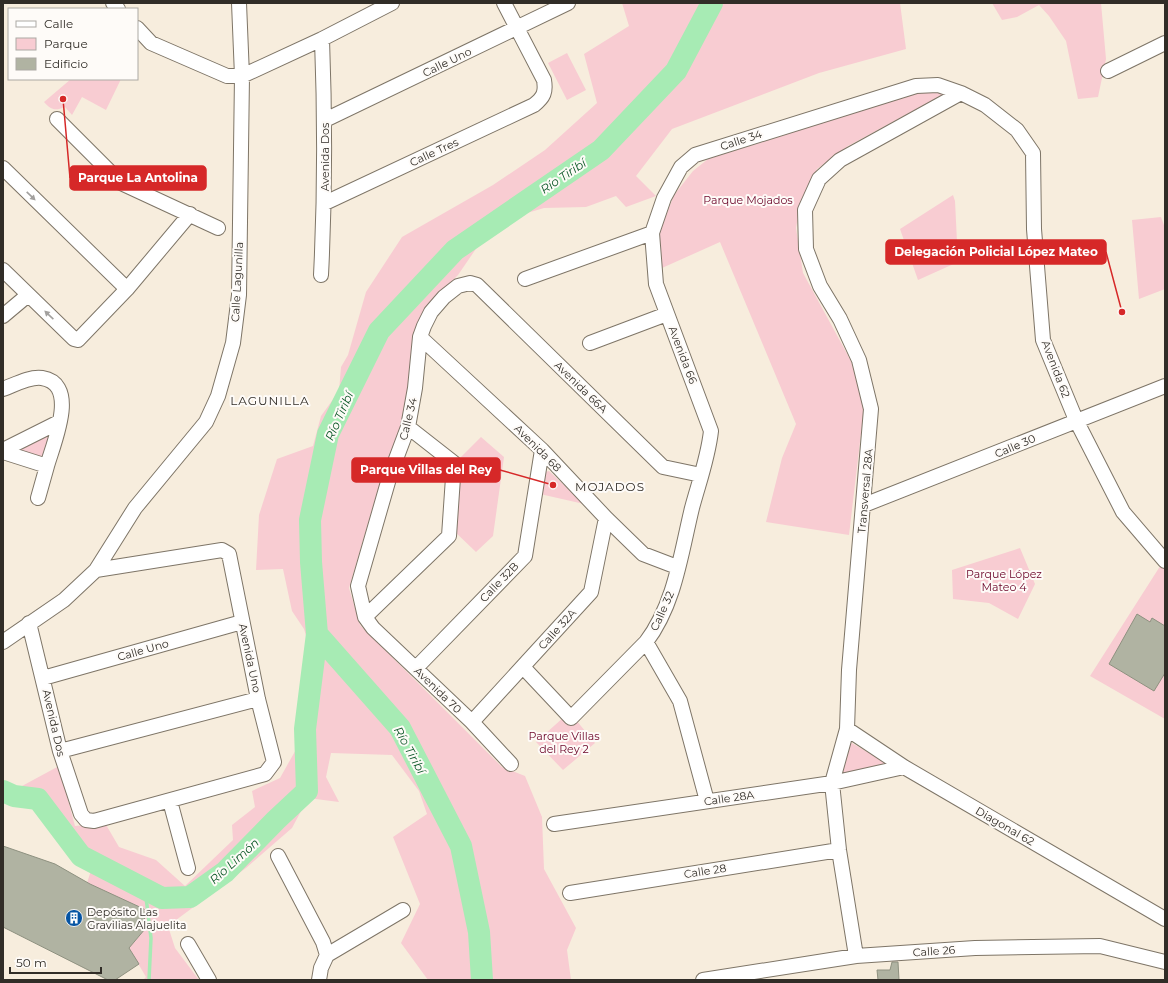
<svg xmlns="http://www.w3.org/2000/svg" width="1168" height="983" viewBox="0 0 1168 983" font-family="Montserrat,sans-serif">
  <style>
    .green { fill: #f8ccd2 }
    .lines { fill: none; stroke-linecap: round; stroke-linejoin: round }
    .stream { stroke: #a7ebb4; stroke-width: 3.5 }
    .river { stroke: #a7ebb4; stroke-width: 22 }
    .building { fill: #b0b3a2; stroke: #8e9180 }
    .minor-casing { stroke: #7e7567; stroke-width: 16 }
    .minor { stroke: #fff; stroke-width: 14 }
    .oneway { fill: #a2a09e }
    .labels { text-anchor: middle; dominant-baseline: central; stroke-width: 4; stroke-linejoin: round; paint-order: stroke }
    .street-label { font-size: 11px; fill: #312d27; stroke: #fefbf8 }
    .park-label { font-size: 11px; fill: #6b0428; stroke: #fefbf8 }
    .poi-label { font-size: 11px; fill: #312d27; stroke: #fefbf8; text-anchor: start }
    .water-label { font-size: 12px; font-style: italic; fill: #0b5827; stroke: #fefbf8 }
    .neighbourhood-label { font-size: 12px; letter-spacing: 1px; fill: #312d27; stroke: #fefbf8 }
    .leader { fill: none; stroke: #d62828; stroke-width: 1.5 }
    .callout-dot { fill: #d62828; stroke: #fefbf8; stroke-width: 1.5 }
    .callout { fill: #d62828; stroke: #d62828; stroke-width: 1.5 }
    .callout-label { font-size: 12px; text-anchor: middle; font-weight: bold; fill: #fff }
  </style>
  <rect width="100%" height="100%" fill="#f7eddd"/>
  <path class="green" d="M622,3H900L906,49L819,73L672,129L636,176L656,196L626,207L616,196L586,207L544,208L517,216L482,240L458,275L435,298L406,418L379,486L349,588L360,625L502,767L525,776L542,817L544,869L576,928L567,950L571,980H428L401,943L420,904L393,837L427,814L419,791L392,755L331,753L326,777L339,802L308,798L292,828L246,868L168,926L175,948L199,980H143L146,977L129,948L145,929L144,909L87,883L95,858L66,846L53,824L48,797L22,786L59,766L75,826L105,823L119,847L156,860L185,886L233,840L232,825L255,807L252,791L280,778L298,746L311,652L304,629L292,611L283,569L256,570L259,515L277,459L313,446L321,416L339,391L341,367L348,355L366,292L402,237L493,185L545,150L597,103L584,54L629,26Z
    M992,3H1101L1106,59L1098,97L1078,99L1066,41L1049,16L1039,5L1017,17L1002,20Z
    M567,53L586,90L567,100L548,63Z
    M71,79H121L106,110L82,97L72,115L65,107C55,111 51,110 44,102Z
    M921,92L946,93L848,146L817,169L801,201L796,228L803,273L851,361L864,408L849,535L766,522L782,458L796,424L720,242L662,268L659,233L674,195L693,171L708,159Z
    M953,195L955,201L958,262L918,280L900,229Z
    M1161,217L1165,228V289L1139,299L1132,220Z
    M53,429L43,462L7,451Z
    M481,437L504,457L493,536L476,552L453,530L457,461Z
    M549,471L584,504L540,494L545,472Z
    M1020,548L1035,584L1018,619L989,603L953,599L952,570Z
    M1164,560L1165,561V719L1090,676Z
    M564,717L576,720L595,743L563,770L536,742Z
    M850,742L890,765L840,775Z"/>
  <g class="lines">
    <path class="stream" d="M145,889L151,938L149,980"/>
    <path class="river" d="M317,634L400,728L461,846L479,932L482,980
      M3,791L14,796L38,799L81,856L162,898L190,897L225,872L276,820L307,791L305,729L317,634L311,562L310,520L328,434L379,331L455,250L601,150L676,71L712,3"/>
  </g>
  <path class="building" d="M1137,614L1150,622L1152,618L1165,626V673L1154,691L1109,664Z
    M3,846L55,864L90,884L144,909L145,929L129,948L139,964L115,980H108L3,927Z
    M892,962H898L899,980H878L877,970H890Z"/>
  <g class="lines">
    <g class="minor-casing">
      <path id="minor" d="M113,3L118,9
        M137,28L151,43L227,76H242L322,39L392,3
        M1108,71L1165,43
        M57,119L121,183L218,228
        M325,120L568,3
        M3,168L127,289
        M325,203L534,105C544,97 546,92 544,80L504,3
        M3,270L74,339L78,340L127,289L190,214
        M321,275C325,196 325,118 322,39
        M525,279L652,233
        M3,316L28,295
        M420,337L542,450L606,518L643,554L677,567
        M590,343L667,314
        M3,389C14,385 30,376 42,378C80,384 53,444 47,466L3,452
        M3,450L59,422
        M38,498L47,466
        M864,505L1165,386
        M365,617L449,536L454,463L408,427
        M29,623L60,751L81,814L86,820L94,821L265,774L274,762L258,699L229,554L222,550L96,570
        M3,642L64,600L96,570L135,508L206,422L218,396L233,343L239,295L242,76L239,3
        M646,642L680,701L707,801
        M523,667L571,718L646,642C675,604 681,553 692,508C699,482 708,458 711,431L656,284L652,233L664,198L681,167L695,155L916,86L938,85L961,93L985,105L1017,130L1033,153L1034,229L1043,340L1076,420L1123,512L1165,561
        M416,668L525,556L542,450
        M43,678L242,622
        M472,722L591,592L606,518
        M847,729L904,767L1165,919
        M60,751L258,699
        M511,764L472,722L373,628L365,617L358,586L390,475L408,427L415,388L420,337L424,326L431,312L444,297L458,286L470,283L477,285L663,467L701,475
        M170,801L188,868
        M554,824L832,783L904,767
        M278,856L323,942L327,955L321,968L319,980
        M570,893L839,850
        M188,944L209,980
        M327,955L403,910
        M856,956L839,850L832,783L847,729L849,670L871,409L859,360L840,319L820,286L806,249L805,210L819,179L840,160L961,93
        M703,980L856,956L975,948L1100,946L1165,962"/>
    </g>
    <use href="#minor" class="minor"/>
  </g>
  <defs><path id="oneway-solid" d="M-6-.8H1V-3.2L6.5 0L1 3.2V.8H-6Z"/></defs>
  <g class="oneway">
    <use href="#oneway-solid" transform="translate(31 196) rotate(44)"/>
    <use href="#oneway-solid" transform="translate(49 315) rotate(-137)"/>
  </g>
  <defs>
    <g id="building-disc" transform="scale(0.9)"><circle r="9.5" fill="#0554a3" stroke="#fefbf8"/><path d="M-4-6H4V6H1V3H-1V6H-4ZM-2.5-4.3h1.7v1.8h-1.7ZM.8-4.3h1.7v1.8H.8ZM-2.5-1h1.7V.8h-1.7ZM.8-1h1.7V.8H.8Z" fill="#fff"/></g>
  </defs>
  <g fill-rule="evenodd">
    <use href="#building-disc" x="74" y="918"/>
  </g>
  <g class="labels">
    <g class="street-label">
      <text transform="translate(447 62) rotate(-26)">Calle Uno</text>
      <text transform="translate(741 140) rotate(-18)">Calle 34</text>
      <text transform="translate(434 152) rotate(-25)">Calle Tres</text>
      <text transform="translate(325 157) rotate(-90)">Avenida Dos</text>
      <text transform="translate(237 282) rotate(-87)">Calle Lagunilla</text>
      <text transform="translate(683 355) rotate(69)">Avenida 66</text>
      <text transform="translate(1056 369) rotate(69)">Avenida 62</text>
      <text transform="translate(581 387) rotate(44)">Avenida 66A</text>
      <text transform="translate(408 419) rotate(-76)">Calle 34</text>
      <text transform="translate(1015 446) rotate(-23)">Calle 30</text>
      <text transform="translate(538 448) rotate(45)">Avenida 68</text>
      <text transform="translate(865 491) rotate(-85)">Transversal 28A</text>
      <text transform="translate(499 582) rotate(-46)">Calle 32B</text>
      <text transform="translate(662 611) rotate(-66)">Calle 32</text>
      <text transform="translate(557 629) rotate(-48)">Calle 32A</text>
      <text transform="translate(143 650) rotate(-16)">Calle Uno</text>
      <text transform="translate(250 658) rotate(78)">Avenida Uno</text>
      <text transform="translate(438 690) rotate(44)">Avenida 70</text>
      <text transform="translate(54 723) rotate(77)">Avenida Dos</text>
      <text transform="translate(729 798) rotate(-8)">Calle 28A</text>
      <text transform="translate(1005 826) rotate(30)">Diagonal 62</text>
      <text transform="translate(705 871) rotate(-9)">Calle 28</text>
      <text transform="translate(934 951) rotate(-4)">Calle 26</text>
    </g>
    <g class="park-label">
      <text x="748" y="200">Parque Mojados</text>
      <text x="1004" y="574">Parque López<tspan x="1004" dy="13">Mateo 4</tspan></text>
      <text x="564" y="736">Parque Villas<tspan x="564" dy="13">del Rey 2</tspan></text>
    </g>
    <g class="poi-label">
      <text x="87" y="912">Depósito Las<tspan x="87" dy="13">Gravilias Alajuelita</tspan></text>
    </g>
    <g class="water-label">
      <text transform="translate(563 176) rotate(-34)">Río Tiribí</text>
      <text transform="translate(339 416) rotate(-66)">Río Tiribí</text>
      <text transform="translate(410 750) rotate(61)">Río Tiribí</text>
      <text transform="translate(234 861) rotate(-42)">Río Limón</text>
    </g>
    <g class="neighbourhood-label">
      <text x="270" y="400">LAGUNILLA</text>
      <text x="610" y="486">MOJADOS</text>
    </g>
  </g>
  <path class="leader" d="M63 99L70 178M1122 312L1106 252M553 485L500 470"/>
  <g class="callout-dot">
    <circle cx="63" cy="99" r="4"/>
    <circle cx="1122" cy="312" r="4"/>
    <circle cx="553" cy="485" r="4"/>
  </g>
  <g class="callout">
    <rect x="70" y="166" width="136" height="24" rx="4"/>
    <rect x="886" y="240" width="220" height="24" rx="4"/>
    <rect x="352" y="458" width="148" height="24" rx="4"/>
  </g>
  <g class="callout-label">
    <text x="138" y="182">Parque La Antolina</text>
    <text x="996" y="256">Delegación Policial López Mateo</text>
    <text x="426" y="474">Parque Villas del Rey</text>
  </g>
  <rect width="1168" height="983" fill="none" stroke="#312d27" stroke-width="8"/>
  <rect x="8" y="8" width="130" height="72" fill="#fefbf8" stroke="#aca9a4"/>
  <rect x="16" y="21" width="20" height="6" fill="#ffffff" stroke="#aca9a4"/>
  <text x="44" y="28" font-size="12" fill="#312d27">Calle</text>
  <rect x="16" y="38" width="20" height="12" fill="#f8ccd2" stroke="#aca9a4"/>
  <text x="44" y="48" font-size="12" fill="#312d27">Parque</text>
  <rect x="16" y="58" width="20" height="12" fill="#b0b3a2" stroke="#aca9a4"/>
  <text x="44" y="68" font-size="12" fill="#312d27">Edificio</text>
  <path d="M10 967v6h91v-6" fill="none" stroke="#312d27" stroke-width="2"/>
  <text x="16" y="967" font-size="12" fill="#312d27" stroke="#fefbf8" stroke-width="3" paint-order="stroke">50 m</text>
</svg>
